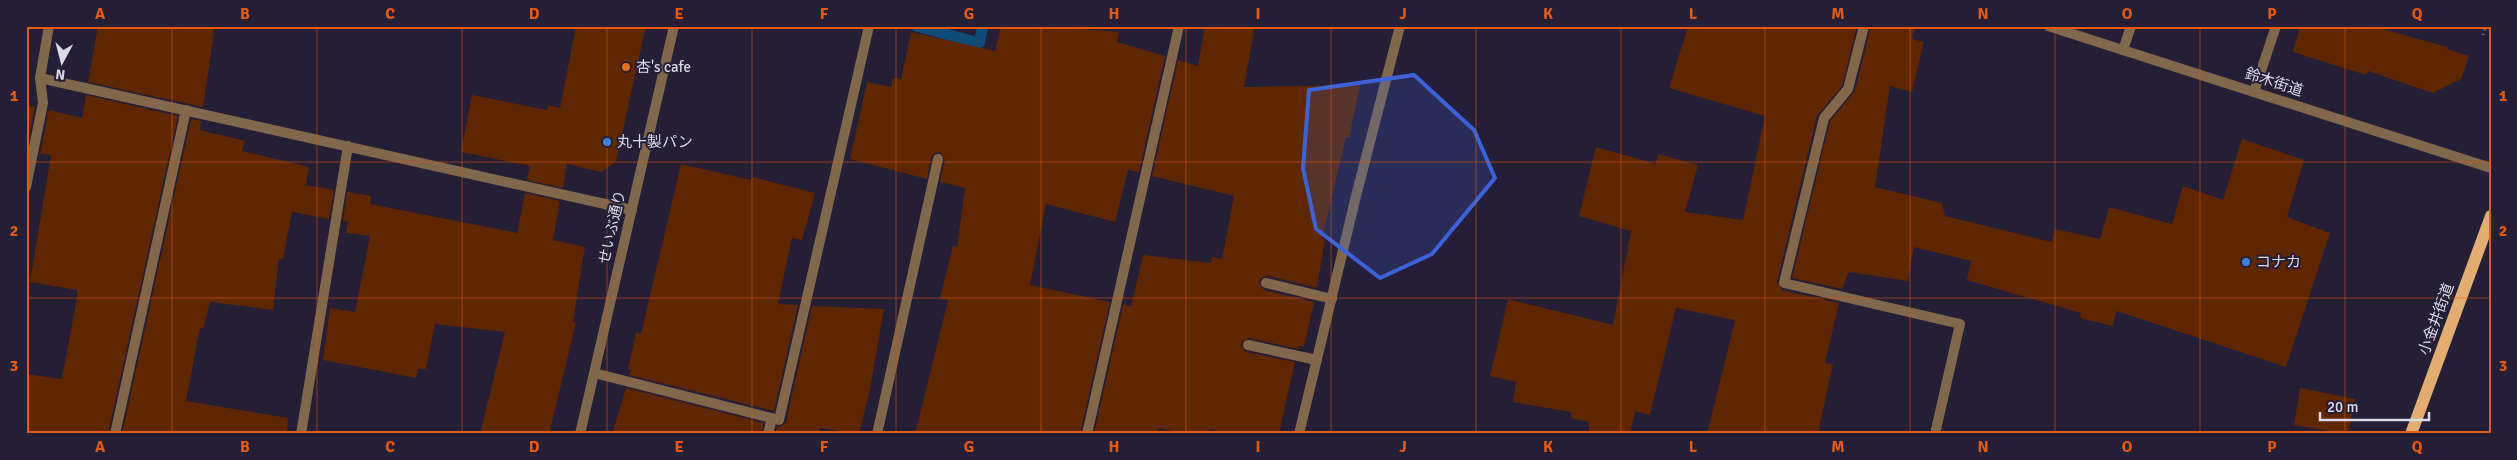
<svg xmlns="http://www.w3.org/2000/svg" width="2517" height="460" viewBox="0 0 2517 460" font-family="Signika,'Noto Sans JP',sans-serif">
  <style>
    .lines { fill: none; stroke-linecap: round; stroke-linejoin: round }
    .stream { stroke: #0e4c77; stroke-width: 11 }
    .building { fill: #5e2700 }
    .path { stroke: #7d788c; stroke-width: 3; stroke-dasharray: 1 4; stroke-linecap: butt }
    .service { stroke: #81684b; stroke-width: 10 }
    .minor { stroke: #81684b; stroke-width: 10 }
    .tertiary { stroke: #81684b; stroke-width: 10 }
    .primary { stroke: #e1ae70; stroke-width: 12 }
    .marked { fill: #3a63db; fill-opacity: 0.2; stroke: #3a63db; stroke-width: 4; stroke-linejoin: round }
    .grid { fill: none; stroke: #e8590c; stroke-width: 1; stroke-opacity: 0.55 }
    .food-dot { fill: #e8710a; stroke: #241e36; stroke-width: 2 }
    .shop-dot { fill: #3f7fe0; stroke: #241e36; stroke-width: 2 }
    .labels { text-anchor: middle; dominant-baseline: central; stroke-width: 4; stroke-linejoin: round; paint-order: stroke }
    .poi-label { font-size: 15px; fill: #dcd9e9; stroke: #241e36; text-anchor: start }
    .street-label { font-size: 15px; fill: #dcd9e9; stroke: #241e36 }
    .neatline { fill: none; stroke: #e8590c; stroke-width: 2 }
    .grid-label { font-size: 16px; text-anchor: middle; font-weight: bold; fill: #e8590c }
  </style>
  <rect width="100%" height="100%" fill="#241e36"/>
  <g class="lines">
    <path class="stream" d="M916,26L979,43L983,26"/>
  </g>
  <path class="building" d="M98,26H215L203,107L88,82Z
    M576,26H646L616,162L601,172L567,164L563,188L527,180L530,166L461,152L472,95L547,110L548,105L560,108Z
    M1001,26H1070V28L1119,32L1117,42L1165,56L1139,172L1128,170L1115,222L1046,204L1030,285L1110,302L1080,434H915L948,300L940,298L953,246L957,247L965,188L940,182L945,160L940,152L935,153L931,157L927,179L850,159L867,82L891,87L893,78L901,79L911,32L995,51Z
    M1205,26H1255L1244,87L1360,85L1349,138L1346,137L1322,239H1325L1317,288L1268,276L1261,278L1259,282L1264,290L1314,302L1304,347L1299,346L1298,349L1249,338L1241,343L1242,348L1246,352L1295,362L1279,434H1233L1209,429L1208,434H1185L1159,428L1158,434H1094L1123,305L1131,306L1143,255L1211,263L1212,257L1222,259L1234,196L1152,176L1178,60L1198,66Z
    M1688,26H1857L1842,86L1817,116L1777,282L1782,290L1839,303L1825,363L1833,364L1818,434H1707L1735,320L1676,308L1650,415L1635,411L1630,434H1589V422L1571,418V412L1513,402L1516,382L1490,376L1508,299L1613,325L1631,231L1579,216L1596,147L1656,164L1658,154L1698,165L1685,212L1743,220L1765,116L1669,88Z
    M1871,26H1915L1912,39L1924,42L1912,92L1890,86L1875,187L1942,203L1945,216L2052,242L2055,229L2100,239L2109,207L2172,224L2183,186L2223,200L2242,139L2304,160L2287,217L2330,233L2286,367L2117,311L2112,326L2080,318L2081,313L1967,280L1971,261L1914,247L1908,281L1849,272L1842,289L1792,278L1830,121L1855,91Z
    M2300,26H2372L2447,47V49L2469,56L2461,79L2433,93L2368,71L2366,75L2293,52Z
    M86,95L178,116L108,434H26V374L62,379L77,297V290L30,282L51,155L40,154L49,110L82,118Z
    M26,105L35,107L26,151Z
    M191,119L201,121L200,130L245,141L242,151L309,167L306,185L334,190L329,219L292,212L283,259L279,258L273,310L210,302L203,329L200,328L186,401L288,418L287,434H122Z
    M681,164L751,180L752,177L815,193L802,240L792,238L778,304L798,305L774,411L629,375L631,370L628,369L636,332L641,334Z
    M347,192L371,196L370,204L517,233L525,193L560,201L553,240L585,247L573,322L576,323L549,434H480L505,332L435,324L426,369H418L416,378L323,360L330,308L355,312L370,236L346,233L348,222L343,221Z
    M812,306L884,309L870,389L859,434L820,428L819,434H775L777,427L781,426L786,422Z
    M626,388L764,423L761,434H612Z
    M2300,388L2355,399L2349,430L2335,432L2294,425Z"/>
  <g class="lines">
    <path class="path" d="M2483,35L2486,26"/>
    <path class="service" d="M1864,26L1848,89L1824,118L1784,283L1960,324L1935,434
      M2123,50L2131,26
      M40,78L632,210
      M26,187L43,103L40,78L49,26
      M1266,283L1332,299
      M1248,345L1317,360
      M115,434L186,110
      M301,434L348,146
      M768,434L772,418"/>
    <path class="minor" d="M2254,92L2276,26
      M594,373L779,420L869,26
      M580,434L674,26
      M877,434L938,159
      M1087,434L1179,26
      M1299,434L1356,196L1400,26"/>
    <path class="tertiary" d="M2048,26L2491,168"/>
    <path class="primary" d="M2411,434L2491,216"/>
  </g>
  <path class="marked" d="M1414,75L1474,130L1495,178L1432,254L1380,278L1316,229L1303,168L1309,90Z"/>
  <path class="grid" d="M172,26V434M317,26V434M462,26V434M607,26V434M752,26V434M896,26V434M1041,26V434M1186,26V434M1331,26V434M1476,26V434M1621,26V434M1765,26V434M1910,26V434M2055,26V434M2200,26V434M2345,26V434M26,162H2491M26,298H2491"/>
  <circle class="food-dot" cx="626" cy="67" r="5"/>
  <g class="shop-dot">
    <circle cx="607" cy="142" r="5"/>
    <circle cx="2246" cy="262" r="5"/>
  </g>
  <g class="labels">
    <g class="poi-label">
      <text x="636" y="67">杏's cafe</text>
      <text x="617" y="142">丸十製パン</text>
      <text x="2256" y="262">コナカ</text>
    </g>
    <g class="street-label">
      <text transform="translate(2274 82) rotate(18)">鈴木街道</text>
      <text transform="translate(612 227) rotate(-77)">せいぶ通り</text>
      <text transform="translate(2436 319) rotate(-70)">小金井街道</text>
    </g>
  </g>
  <rect width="2517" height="460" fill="none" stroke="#241e36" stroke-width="55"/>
  <g transform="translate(62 62) rotate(187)" stroke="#241e36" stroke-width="4" paint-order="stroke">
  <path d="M0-4L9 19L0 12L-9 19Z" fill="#dcd9e9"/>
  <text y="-8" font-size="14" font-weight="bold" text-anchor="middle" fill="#dcd9e9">N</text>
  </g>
  <path d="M2320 412v8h109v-8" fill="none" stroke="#dcd9e9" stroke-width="2.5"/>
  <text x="2327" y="412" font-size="15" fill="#dcd9e9" stroke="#241e36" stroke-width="4" paint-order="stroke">20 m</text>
  <rect x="28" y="28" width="2462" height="404" class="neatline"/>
  <g class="grid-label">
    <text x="100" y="19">A</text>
    <text x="245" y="19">B</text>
    <text x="390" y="19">C</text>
    <text x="534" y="19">D</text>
    <text x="679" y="19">E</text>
    <text x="824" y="19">F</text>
    <text x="969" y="19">G</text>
    <text x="1114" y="19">H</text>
    <text x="1258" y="19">I</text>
    <text x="1403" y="19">J</text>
    <text x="1548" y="19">K</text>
    <text x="1693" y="19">L</text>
    <text x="1838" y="19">M</text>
    <text x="1983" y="19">N</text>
    <text x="2127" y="19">O</text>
    <text x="2272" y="19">P</text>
    <text x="2417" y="19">Q</text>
    <text x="14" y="101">1</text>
    <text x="2503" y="101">1</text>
    <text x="14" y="236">2</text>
    <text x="2503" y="236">2</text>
    <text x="14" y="371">3</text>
    <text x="2503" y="371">3</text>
    <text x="100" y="452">A</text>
    <text x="245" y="452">B</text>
    <text x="390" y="452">C</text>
    <text x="534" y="452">D</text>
    <text x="679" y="452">E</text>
    <text x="824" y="452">F</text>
    <text x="969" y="452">G</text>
    <text x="1114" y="452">H</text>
    <text x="1258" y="452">I</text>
    <text x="1403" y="452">J</text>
    <text x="1548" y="452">K</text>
    <text x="1693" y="452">L</text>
    <text x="1838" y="452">M</text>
    <text x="1983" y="452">N</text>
    <text x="2127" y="452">O</text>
    <text x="2272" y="452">P</text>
    <text x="2417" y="452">Q</text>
  </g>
</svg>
